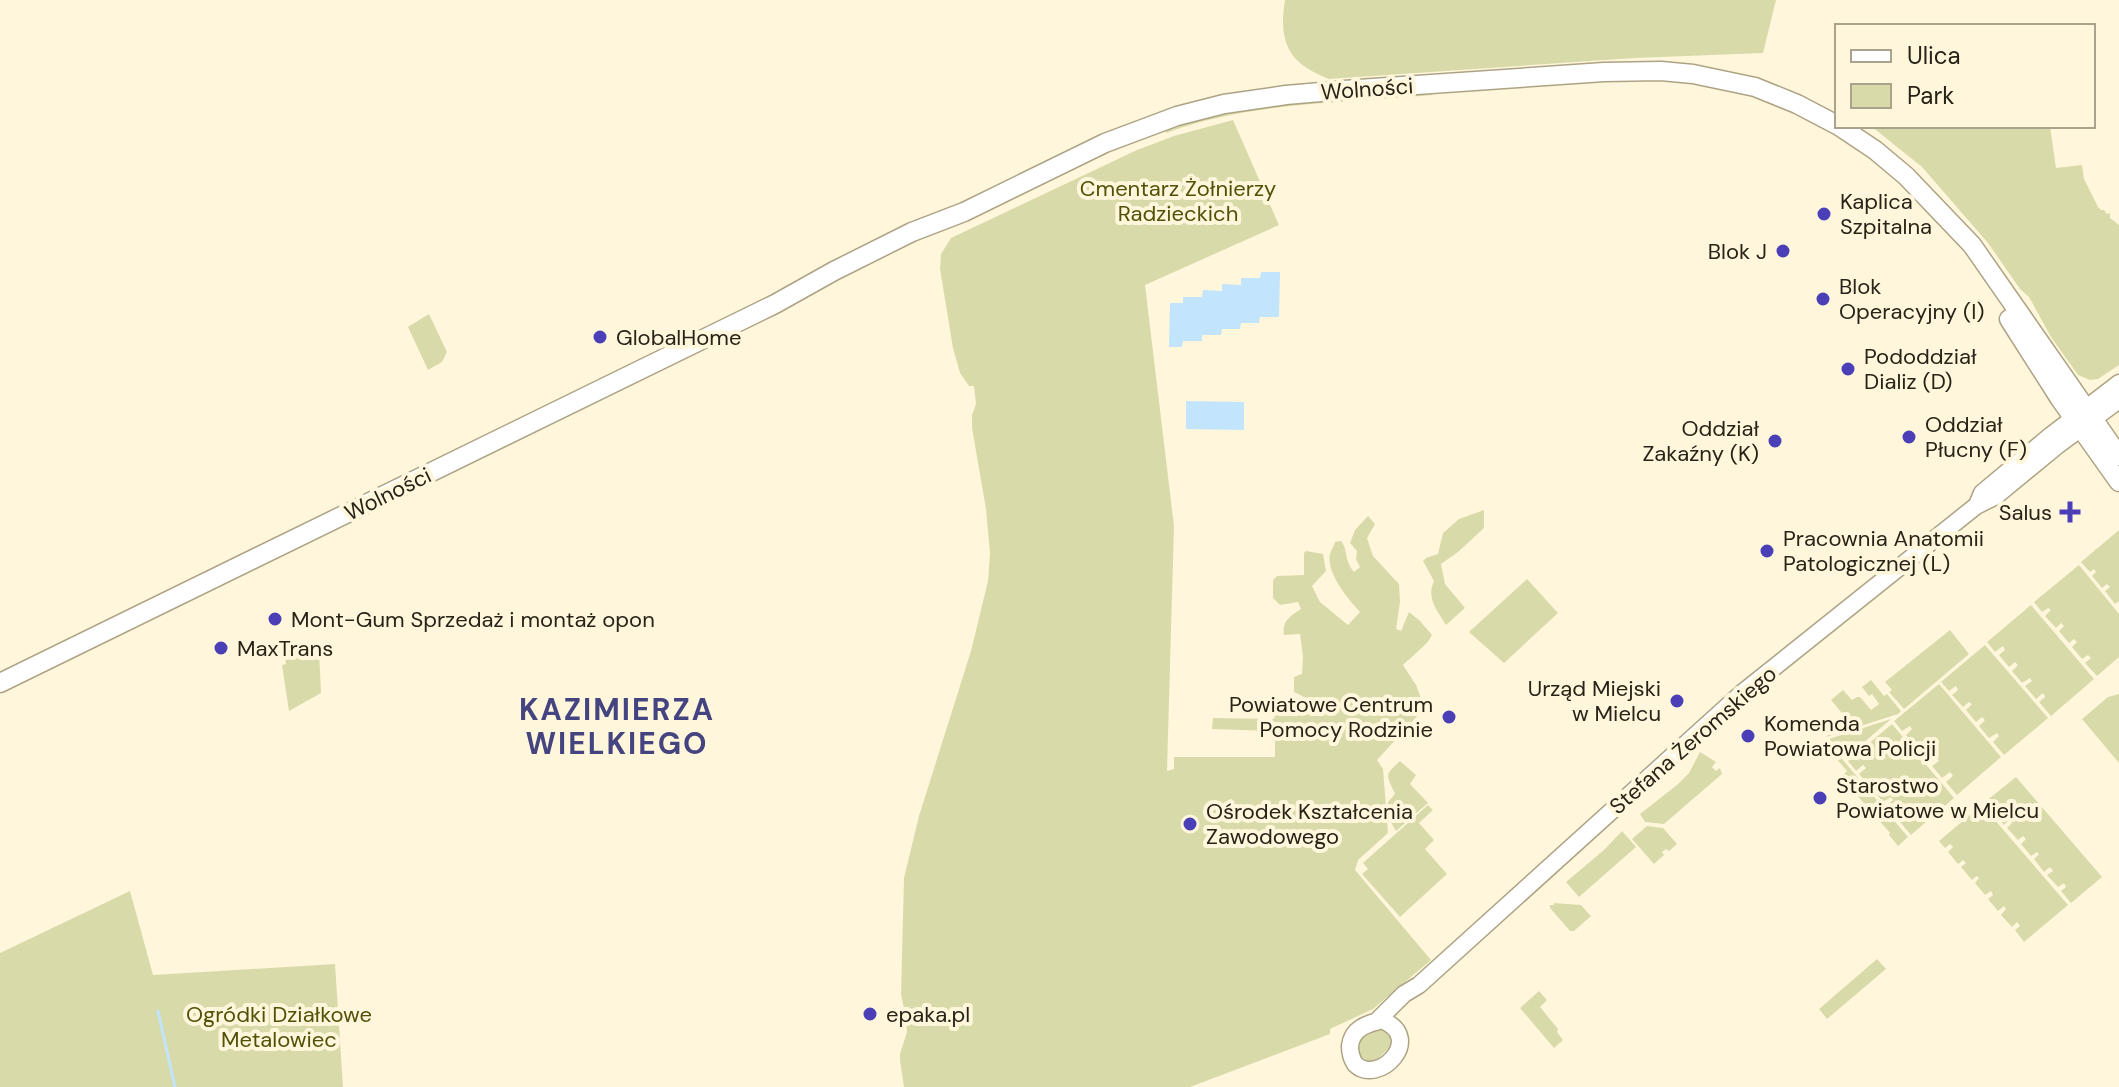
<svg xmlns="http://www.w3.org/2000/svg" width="2119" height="1087" viewBox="0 0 2119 1087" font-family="'DM Sans',sans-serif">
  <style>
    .green { fill: #d8dba9 }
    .water { fill: #c2e4fd }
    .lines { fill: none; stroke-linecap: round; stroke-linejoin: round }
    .stream { stroke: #c2e4fd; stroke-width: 3 }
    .tertiary-casing { stroke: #ada384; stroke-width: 19 }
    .secondary-casing { stroke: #ada384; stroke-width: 21 }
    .tertiary { stroke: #fff; stroke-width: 16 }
    .secondary { stroke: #fff; stroke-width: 18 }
    .poi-dot { fill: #4a3fb6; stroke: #fff6dc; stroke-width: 3 }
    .labels { text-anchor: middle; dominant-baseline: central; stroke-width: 8; stroke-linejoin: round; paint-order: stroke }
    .street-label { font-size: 22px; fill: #272317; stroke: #fff6dc }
    .park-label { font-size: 22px; fill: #515207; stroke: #fff6dc }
    .poi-label { font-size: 22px; fill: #272317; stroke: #fff6dc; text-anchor: start }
    .district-label { font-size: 30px; font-weight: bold; letter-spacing: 2px; fill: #444481; stroke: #fff6dc }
  </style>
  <rect width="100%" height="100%" fill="#fff6dc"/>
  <path class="green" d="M1285,0H1776L1763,53L1635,58L1329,79C1289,64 1278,43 1285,0Z
    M1432,91V95C1343,103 1250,102 1166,133L1164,128C1250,101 1342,99 1432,91Z
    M1233,120L1279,225L1145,285L1174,526L1167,771L1174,769V757H1275V731L1212,729L1213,718L1274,719L1275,715L1296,716L1307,713L1304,697L1294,692V677L1302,674L1303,657L1300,634L1284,635C1281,621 1292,615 1301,609L1298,602L1280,605L1273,598V580L1277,576L1304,575V553L1306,551L1323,554L1326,571L1312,586L1320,602L1348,625L1360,612C1348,599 1326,573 1330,554C1331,550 1334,546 1335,542L1341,541C1348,549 1344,560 1354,572L1360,567L1356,559L1357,551L1350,543L1355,530L1368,516L1375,524L1367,538L1373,556L1399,584L1400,602L1396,629L1401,631L1409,612L1420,621L1432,635L1427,643L1403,665L1416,685L1424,706L1422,711L1377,760L1383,769L1388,833L1358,860L1355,870L1431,960L1373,1009L1330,1029V1034L1190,1087H904L900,1061V1054L907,1032L906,1018L901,994L904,878L919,816L971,651L988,581L990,553L986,509L972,428V415L976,404L974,386H969L960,373L953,348L940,269L941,254L951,238L1137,150L1174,136Z
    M1871,126H2050L2056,168L2082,165L2084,179L2098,207L2101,210H2104L2107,214L2110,213V218L2119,225V365L2098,379L2090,380L2078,375L2051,337L2029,297L2020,289L1988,243L1922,167Z
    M429,314L447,352L442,362L428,370L408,327Z
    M1484,510V528L1458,552L1441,564L1445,584L1465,608L1446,625C1437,610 1426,598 1434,581L1423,561L1426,558L1438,554L1443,533L1459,519Z
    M2119,530V601L2115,604L2105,591L2110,587L2107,584L2102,588L2092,576L2096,572L2094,569L2090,572L2081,562Z
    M2079,565L2119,614V657L2097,676L2085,663L2091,658L2088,655L2082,659L2072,647L2077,642L2074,639L2069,643L2059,631L2064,626L2061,623L2056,628L2045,616L2051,610L2048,608L2042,612L2034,602Z
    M1527,579L1558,613L1504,663L1469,632Z
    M2031,605L2094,679L2051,716L2039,702L2045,697L2043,693L2036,699L2025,686L2032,681L2030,678L2022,683L2012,671L2018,665L2015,662L2009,667L1999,655L2005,650L2003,646L1995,652L1987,642Z
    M1950,630L1969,654L1904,709L1889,692L1892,690L1885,682Z
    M1985,645L2048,718L2004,755L1993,742L1999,736L1997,733L1989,738L1979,726L1985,720L1982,717L1976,722L1966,710L1972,704L1969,702L1963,707L1952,695L1958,690L1956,686L1949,691L1941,682Z
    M319,650L321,693L289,711L282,665L286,664L284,654Z
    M1871,680L1884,696L1887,694L1901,711L1898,714L1826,737L1846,718L1831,700L1843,690L1852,700L1857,697H1860L1871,710L1879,704L1872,694L1869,696L1862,687Z
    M1939,684L2001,757L1957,795L1946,782L1953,776L1950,772L1942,778L1932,766L1939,761L1936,757L1929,762L1919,750L1925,745L1923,742L1916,747L1906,735L1912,729L1910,726L1902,731L1894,721Z
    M2119,694V763L2082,719L2108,697Z
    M1891,719L1846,758L1829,739Z
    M1892,724L1954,798L1911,835L1900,822L1907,816L1904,813L1897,818L1886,806L1893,800L1891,797L1883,802L1873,790L1879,784L1877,781L1870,786L1859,774L1866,768L1863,765L1856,771L1848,761Z
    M1827,741L1908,837L1898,846L1889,835L1890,833L1842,778L1843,775L1847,771L1824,744Z
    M1700,752L1716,762L1712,767L1716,771L1720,768L1722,774L1664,824L1645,822L1640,814L1677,785L1689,773Z
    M1400,761L1416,775L1410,784L1428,803L1396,831L1390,821L1388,802L1395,794C1386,774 1384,776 1400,761Z
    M2016,777L2102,877L2071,903L2061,891L2066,887L2064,883L2058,887L2047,875L2053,871L2050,867L2044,872L2034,859L2039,854L2037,852L2031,856L2021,844L2026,839L2023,836L2018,840L2007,828L2012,823L2009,820L2004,825L1994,812L1999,808L1996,805L1991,809L1985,802Z
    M1428,805L1433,810L1419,823L1434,840L1425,849L1447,874L1400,917L1362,874L1368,869L1363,863Z
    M1982,805L2068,905L2024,942L2015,930L2020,926L2017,922L2012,927L2001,915L2006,909L2004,906L1998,911L1988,899L1993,895L1991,891L1985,895L1975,883L1979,878L1977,876L1972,880L1961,867L1966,863L1963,860L1958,864L1948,852L1953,847L1950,844L1945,848L1939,841Z
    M1647,826L1663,828L1677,844L1669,851L1666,849L1662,852L1664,855L1654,864L1632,839Z
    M1622,831L1636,847L1579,897L1566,882L1604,850Z
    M130,891L153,975L335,964L343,1087H0V953Z
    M1554,903L1581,905L1591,916L1574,931H1570L1550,908V905H1554Z
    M1877,959L1886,969L1827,1019L1819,1009Z
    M1539,991L1547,1000L1540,1007L1558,1029L1557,1032L1563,1040L1554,1048L1520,1008Z
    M1384,1028C1402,1046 1380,1052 1373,1066L1360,1061C1353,1033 1366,1038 1384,1028Z"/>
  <path class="water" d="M1261,272H1280L1279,317H1260L1259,323H1241L1240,329H1222L1221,335H1202V341H1183L1182,347H1169L1170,303H1183V297H1202L1203,290L1222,291V284L1241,285V278H1260Z
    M1186,401L1244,402V430L1186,429Z"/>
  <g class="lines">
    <path class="stream" d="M158,1011L175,1087"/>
    <g class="tertiary-casing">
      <path id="tertiary" d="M1977,505L1982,493L2050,436L2119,383
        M1382,1020C1426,1038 1378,1087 1355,1064C1351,1058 1350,1052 1350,1046C1352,1028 1367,1024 1382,1020Z
        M1376,1022L1404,994L1419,985L1742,693L1976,506L1996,496L2058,445L2119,400"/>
    </g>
    <g class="secondary-casing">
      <path id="secondary" d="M1839,126L1875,150L1906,176L1972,245L2119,456
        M2009,319L2060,399L2119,482
        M0,683L775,304L834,271L912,232L964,212L1105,143L1177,116L1224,104L1286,95L1344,90L1604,72L1661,71L1693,74L1755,87L1797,104L1837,125"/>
    </g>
    <use href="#tertiary" class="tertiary"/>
    <use href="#secondary" class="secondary"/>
  </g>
  <g class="poi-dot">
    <circle cx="1824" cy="214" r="8"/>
    <circle cx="1783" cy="251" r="8"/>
    <circle cx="1823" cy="299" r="8"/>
    <circle cx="600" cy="337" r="8"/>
    <circle cx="1848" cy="369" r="8"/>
    <circle cx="1909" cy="437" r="8"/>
    <circle cx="1775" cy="441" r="8"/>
    <path d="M2066 500h8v8h8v8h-8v8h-8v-8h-8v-8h8z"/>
    <circle cx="1767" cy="551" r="8"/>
    <circle cx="275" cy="619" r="8"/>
    <circle cx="221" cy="648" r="8"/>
    <circle cx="1677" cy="701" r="8"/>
    <circle cx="1449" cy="717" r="8"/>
    <circle cx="1748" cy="736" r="8"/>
    <circle cx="1820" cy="798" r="8"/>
    <circle cx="1190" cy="824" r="8"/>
    <circle cx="870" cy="1014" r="8"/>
  </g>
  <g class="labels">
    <g class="street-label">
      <text transform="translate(1367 89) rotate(-4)">Wolności</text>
      <text transform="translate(388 494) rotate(-26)">Wolności</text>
      <text transform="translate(1693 740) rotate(-41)">Stefana Żeromskiego</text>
    </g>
    <g class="park-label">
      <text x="1178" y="188">Cmentarz Żołnierzy<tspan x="1178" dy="25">Radzieckich</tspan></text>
      <text x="279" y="1014">Ogródki Działkowe<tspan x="279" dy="25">Metalowiec</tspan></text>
    </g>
    <g class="poi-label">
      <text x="1840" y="201">Kaplica<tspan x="1840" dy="25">Szpitalna</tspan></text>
      <text x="1767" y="251" text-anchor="end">Blok J</text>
      <text x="1839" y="286">Blok<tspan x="1839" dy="25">Operacyjny (I)</tspan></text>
      <text x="616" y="337">GlobalHome</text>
      <text x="1864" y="356">Pododdział<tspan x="1864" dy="25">Dializ (D)</tspan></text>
      <text x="1925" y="424">Oddział<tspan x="1925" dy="25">Płucny (F)</tspan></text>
      <text x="1759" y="428" text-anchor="end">Oddział<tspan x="1759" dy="25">Zakaźny (K)</tspan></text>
      <text x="2052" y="512" text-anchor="end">Salus</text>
      <text x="1783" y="538">Pracownia Anatomii<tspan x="1783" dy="25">Patologicznej (L)</tspan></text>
      <text x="291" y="619">Mont-Gum Sprzedaż i montaż opon</text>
      <text x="237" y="648">MaxTrans</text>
      <text x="1661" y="688" text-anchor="end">Urząd Miejski<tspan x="1661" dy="25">w Mielcu</tspan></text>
      <text x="1433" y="704" text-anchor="end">Powiatowe Centrum<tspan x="1433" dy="25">Pomocy Rodzinie</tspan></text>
      <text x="1764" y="723">Komenda<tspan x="1764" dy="25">Powiatowa Policji</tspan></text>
      <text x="1836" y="785">Starostwo<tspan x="1836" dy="25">Powiatowe w Mielcu</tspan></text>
      <text x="1206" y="811">Ośrodek Kształcenia<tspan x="1206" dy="25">Zawodowego</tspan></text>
      <text x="886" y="1014">epaka.pl</text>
    </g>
    <g class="district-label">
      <text x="617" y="709">KAZIMIERZA<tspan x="617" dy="34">WIELKIEGO</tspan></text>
    </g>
  </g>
  <rect x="1835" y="24" width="260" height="104" fill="#fff6dc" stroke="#a9a28d" stroke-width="2"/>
  <rect x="1851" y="50" width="40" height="12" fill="#ffffff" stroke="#a9a28d" stroke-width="2"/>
  <text x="1907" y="64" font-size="24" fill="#272317">Ulica</text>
  <rect x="1851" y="84" width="40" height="24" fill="#d8dba9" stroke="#a9a28d" stroke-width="2"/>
  <text x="1907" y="104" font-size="24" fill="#272317">Park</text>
</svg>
